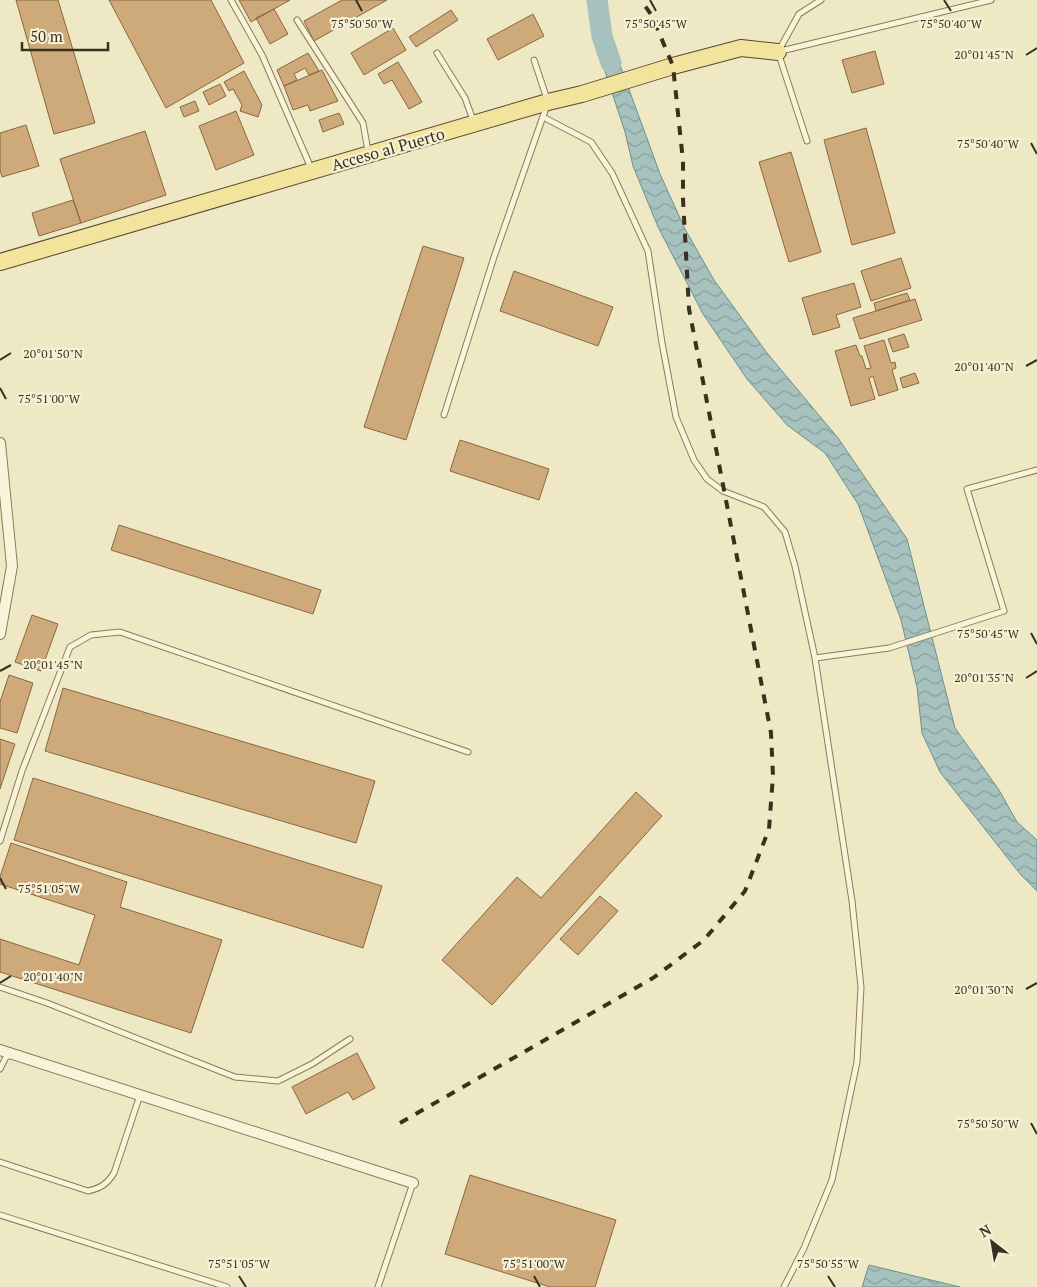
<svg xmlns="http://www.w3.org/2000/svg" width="1037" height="1287" viewBox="0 0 1037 1287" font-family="'PT Serif',serif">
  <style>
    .water { fill: url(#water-waves); stroke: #6d918d }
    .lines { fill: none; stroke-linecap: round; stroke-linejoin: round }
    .river { stroke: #a7c2be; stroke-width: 21 }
    .building { fill: #cea97a; stroke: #8a6840 }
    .service-casing { stroke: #8a7b5b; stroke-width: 7 }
    .minor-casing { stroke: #8a7b5b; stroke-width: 12 }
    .primary-casing { stroke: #58482f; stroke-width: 18 }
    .service { stroke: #f9f4d9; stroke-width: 5 }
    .minor { stroke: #f9f4d9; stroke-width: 10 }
    .primary { stroke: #f2e39d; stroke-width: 16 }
    .rail { stroke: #3a301f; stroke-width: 4; stroke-dasharray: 9 9; stroke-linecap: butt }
    .ticks { fill: none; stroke: #3a301f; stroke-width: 2 }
    .labels { text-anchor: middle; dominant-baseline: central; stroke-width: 4.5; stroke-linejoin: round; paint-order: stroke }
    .street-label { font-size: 16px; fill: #3a301f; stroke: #f6f1d5 }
    .ticks-label { font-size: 12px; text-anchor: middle; fill: #3a301f; stroke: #f6f1d5; stroke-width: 4.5; stroke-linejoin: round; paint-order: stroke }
  </style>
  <defs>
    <pattern id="water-waves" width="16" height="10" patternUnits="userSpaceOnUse" patternTransform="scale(1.25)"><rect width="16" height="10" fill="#a7c2be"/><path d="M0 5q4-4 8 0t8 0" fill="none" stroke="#899e9a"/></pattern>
  </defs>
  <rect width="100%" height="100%" fill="#efe8c5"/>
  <path class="water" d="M602,36L616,54L660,174L685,229L714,280L767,353L838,438L907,539L955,728L999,790L1017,822L1037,840V891L1021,875L940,772L922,733L917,687L901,620L858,504L825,453L787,425L747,379L703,314L658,227L633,166L625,132L601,59Z
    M869,1265L960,1287H862Z"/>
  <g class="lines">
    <path class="river" d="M597,0L602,36L611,63"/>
  </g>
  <path class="building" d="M16,0H58L95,123L54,134Z
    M109,0H211L244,63L166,108Z
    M239,0H290L251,22Z
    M342,0H387L314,41L304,21Z
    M274,9L288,34L270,44L256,18Z
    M451,10L458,20L416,47L409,37Z
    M533,14L544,36L498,60L487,39Z
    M393,28L406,50L364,75L351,53Z
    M875,51L884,84L852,93L842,60Z
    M308,53L319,71L309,75L305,68L294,74L297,80L284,86L277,70Z
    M398,62L422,102L409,109L392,80L384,84L378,74Z
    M322,70L338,101L310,111L308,105L293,110L284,86Z
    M244,71L262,105L258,117L240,111L242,105L233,89L229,91L224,82Z
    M220,84L226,96L209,105L203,92Z
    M195,101L199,111L184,117L180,107Z
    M236,111L254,155L216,170L199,126Z
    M339,113L344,124L323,132L319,120Z
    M26,125L39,166L2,177L0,170V133Z
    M866,128L895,233L852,245L824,140Z
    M145,131L166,195L81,223L60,159Z
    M791,152L821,252L789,262L759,162Z
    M73,200L81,223L39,236L32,213Z
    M423,246L464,258L406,440L364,427Z
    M901,258L911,288L871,301L861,271Z
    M514,271L613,307L598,346L500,311Z
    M854,283L861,307L836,315L840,327L813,335L802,298Z
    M907,293L910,300L876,311L874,303Z
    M915,299L922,320L860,339L853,318Z
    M904,334L909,347L893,352L888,339Z
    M884,340L891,363L895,362L896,368L892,370L898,390L879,396L873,376L869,378L875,399L851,406L835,351L856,345L860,356H862L866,369L871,368L864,346Z
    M915,373L919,383L903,388L900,378Z
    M460,440L549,469L539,500L450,471Z
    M119,525L321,590L313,614L111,550Z
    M32,615L58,624L41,671L15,662Z
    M9,675L33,683L17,733L0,728V702Z
    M63,688L375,781L356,843L45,751Z
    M0,739L15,744L0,789Z
    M33,778L382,886L363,948L14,840Z
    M636,792L662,816L492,1005L442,960L517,877L541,898Z
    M11,843L127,882L120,907L222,940L191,1033L0,972V939L79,965L95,915L0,884V877Z
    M600,896L618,911L578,955L560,939Z
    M357,1053L375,1088L353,1100L348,1092L306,1114L292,1087Z
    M470,1175L616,1220L595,1287H550L445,1254Z"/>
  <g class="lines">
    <g class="service-casing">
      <path id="service" d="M231,0L262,55L311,168
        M297,20L363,123L368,151
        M781,51L991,0
        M437,53L465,98L473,120
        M543,117L591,142L612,173L648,251L662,343L676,417L694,460L707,479L723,491L764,507L785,532L795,566L815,658
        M807,141L778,52L799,14L821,0
        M444,415L494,257L548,102L534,60
        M0,841L22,771L70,647L91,635L120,632L468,752
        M0,987L47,1003L235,1077L278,1081L312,1064L350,1039
        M0,1069L6,1057L12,1055
        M0,1162L88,1191C101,1188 107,1184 114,1173L140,1095
        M0,1215L227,1287
        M378,1287L413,1183
        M784,1287L804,1248L832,1180L857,1062L861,987L852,901L815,658L889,648L1004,611L967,489L1037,470"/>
    </g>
    <g class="minor-casing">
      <path id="minor" d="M0,443L12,566L0,634
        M0,1050L413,1183"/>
    </g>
    <g class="primary-casing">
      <path id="primary" d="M0,262L548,102L582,94L673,66L741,48L778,52"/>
    </g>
    <use href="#service" class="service"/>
    <use href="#minor" class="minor"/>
    <use href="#primary" class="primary"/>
    <path class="rail" d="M400,1123L653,978L704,940L745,891L769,829L773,776L771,733L689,309L683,199V161L673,66L652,16L641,0"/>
  </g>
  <path class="ticks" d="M356,0L362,11M650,0L656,11M944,0L951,11M1026,55L1037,48M1031,143L1037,154M0,360L11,353M1026,366L1037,360M0,388L6,399M1031,633L1037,644M0,671L11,665M1026,678L1037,671M0,878L6,889M0,983L11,976M1026,989L1037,983M1031,1123L1037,1134M239,1276L246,1287M534,1276L540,1287M828,1276L835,1287"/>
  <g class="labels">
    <g class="street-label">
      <text transform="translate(388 149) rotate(-16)">Acceso al Puerto</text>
    </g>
  </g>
  <g class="ticks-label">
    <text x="951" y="28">75°50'40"W</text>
    <text x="362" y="28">75°50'50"W</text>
    <text x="656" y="28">75°50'45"W</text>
    <text x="984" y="59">20°01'45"N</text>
    <text x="988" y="148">75°50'40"W</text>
    <text x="53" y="358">20°01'50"N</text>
    <text x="984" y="371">20°01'40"N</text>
    <text x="49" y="403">75°51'00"W</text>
    <text x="988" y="638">75°50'45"W</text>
    <text x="53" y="669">20°01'45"N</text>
    <text x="984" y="682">20°01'35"N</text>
    <text x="49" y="893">75°51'05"W</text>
    <text x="53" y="981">20°01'40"N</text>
    <text x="984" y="994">20°01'30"N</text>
    <text x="988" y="1128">75°50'50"W</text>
    <text x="239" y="1268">75°51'05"W</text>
    <text x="534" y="1268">75°51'00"W</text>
    <text x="828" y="1268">75°50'55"W</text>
  </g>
  <g transform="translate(992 1242) rotate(329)" stroke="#f6f1d5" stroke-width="4" paint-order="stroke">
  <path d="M0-4L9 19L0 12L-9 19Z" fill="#3a301f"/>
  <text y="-8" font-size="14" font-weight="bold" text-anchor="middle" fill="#3a301f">N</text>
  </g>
  <path d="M22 42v8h86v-8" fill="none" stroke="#3a301f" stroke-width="2.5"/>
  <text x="30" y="42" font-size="15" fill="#3a301f" stroke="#f6f1d5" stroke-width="4" paint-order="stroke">50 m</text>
</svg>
